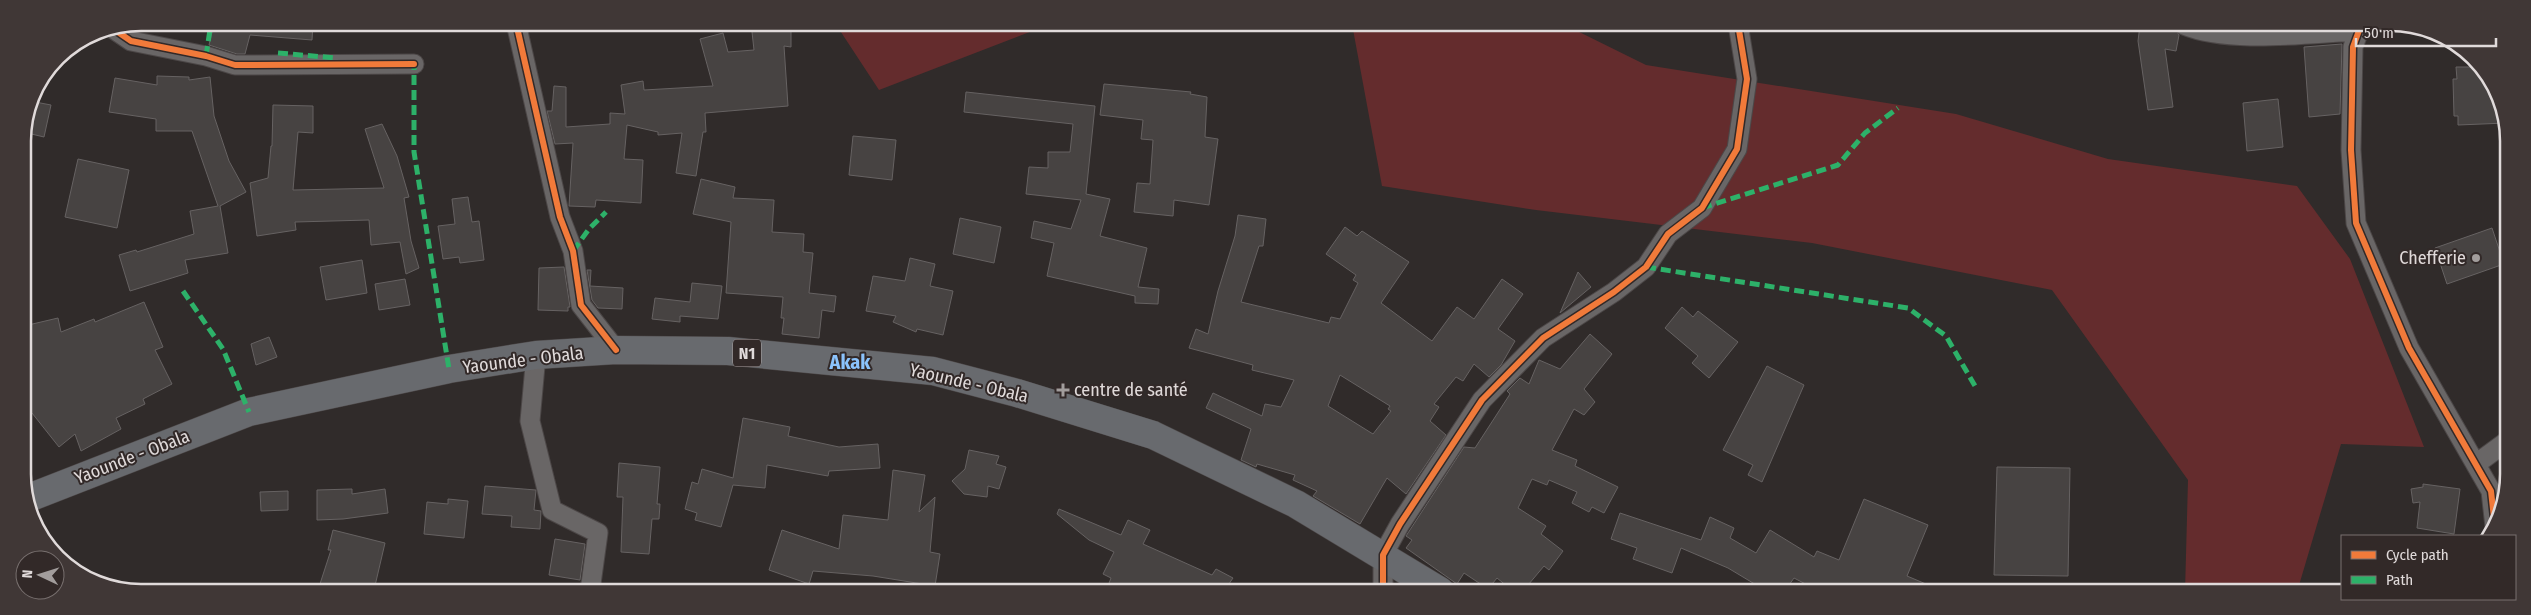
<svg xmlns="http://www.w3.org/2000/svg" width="2531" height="615" viewBox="0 0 2531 615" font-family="'Fira Sans Condensed',sans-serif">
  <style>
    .green { fill: #642c2d }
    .building { fill: #474342; stroke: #666262; fill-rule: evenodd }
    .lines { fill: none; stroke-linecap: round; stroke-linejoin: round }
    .minor-casing { stroke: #4c4747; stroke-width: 21 }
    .highway-casing { stroke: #4c4747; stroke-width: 29 }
    .minor { stroke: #696666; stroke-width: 19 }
    .highway { stroke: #686a6e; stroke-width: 28 }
    .quiet { stroke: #2db169; stroke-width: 5; stroke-dasharray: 10 5; stroke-linecap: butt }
    .cycleway-casing { stroke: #322928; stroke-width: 9 }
    .cycleway { stroke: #f17a3a; stroke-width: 6 }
    .poi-dot { fill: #a29d9c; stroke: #322928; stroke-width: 2 }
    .labels { text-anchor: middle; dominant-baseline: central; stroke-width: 4; stroke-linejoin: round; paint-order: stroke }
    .shield { fill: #322928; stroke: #aca5a5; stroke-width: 1 }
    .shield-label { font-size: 16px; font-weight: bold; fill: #e0dada }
    .poi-label { font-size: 18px; fill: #e0dada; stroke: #322928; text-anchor: end }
    .street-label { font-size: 18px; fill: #e0dada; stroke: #322928 }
    .quarter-label { font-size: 20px; font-weight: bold; fill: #8bc3fc; stroke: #322928 }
    .rim { fill: none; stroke: #e0dada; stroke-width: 2.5 }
  </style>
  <rect width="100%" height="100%" fill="#302b2a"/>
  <path class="green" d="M835,23H1053L879,90Z
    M1352,24H1563L1646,65L1956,114L2108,159L2297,186L2350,259L2424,447L2341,444L2297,592H2185L2188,480L2052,290L1812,243L1536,210L1382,186Z"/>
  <path class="building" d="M217,23H313L312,40L250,35L245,54H237L209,45L213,28L216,29Z
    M751,23H775L776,27H791V47L784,46L788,106L705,113L706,132H703L696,176L676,173L682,133L658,135V132L627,125L624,159L643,160L641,203L596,200L595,207L569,206L573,143L555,144L547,111H552L554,86L566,87V127L610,124V113L625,114L621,85L643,81L644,90L713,86L700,39L723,33L728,52L754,50Z
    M2140,25H2173L2179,35L2176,51L2165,49L2173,107L2148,110L2138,41Z
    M2342,44L2340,114L2309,117L2304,47Z
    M2456,67H2479L2506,119V123L2458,125V116H2454L2453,79H2457Z
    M157,76L189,77V80L210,77L214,116L229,161L246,192L220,206L228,253L185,260L188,273L130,291L119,255L136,250L137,252L194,234L190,211L218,206L192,131H156V119L109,112L115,78L157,85Z
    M1104,84L1191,92L1190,94L1207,97L1205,137L1218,139L1209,205L1174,200L1173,216L1134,212L1137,183L1150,184L1153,140L1141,139L1143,120L1100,115Z
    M966,92L1095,106L1086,194L1110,199L1100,236L1147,248L1138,287L1159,289L1158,304L1135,303V296L1047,276L1054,243L1031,238L1034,221L1071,229L1081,200L1026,194L1029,167L1048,168V152H1070L1073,124L964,112Z
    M2278,99L2283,147L2247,151L2243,103Z
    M30,101L51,105L44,137L23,132Z
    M273,105L313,106V133L298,132L293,190L384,188L365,129L382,124L397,156L409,197L404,198L411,241L419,268L406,274L400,242L371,245L369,220L295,222L296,230L257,236L250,183L268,178L271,146H272Z
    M853,136L896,140L892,180L849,175Z
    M78,159L129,170L117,228L65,217Z
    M701,179L735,187L733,198L774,200L772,232L804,234L803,252L813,253L809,293L836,296L834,312L822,310L819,338L782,334L784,318H781L783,297L726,293L731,222L693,214Z
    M468,197L472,222L479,221L484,260L460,263L459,257L443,259L438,226L455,224L452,199Z
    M1238,215L1266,219L1263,246H1259L1241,302L1329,323L1331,317L1340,319L1358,283L1353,280L1356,275L1326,254L1345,227L1357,236L1362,231L1409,262L1381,303L1432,341L1457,307L1474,319L1502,279L1523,294L1498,329L1515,341L1501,365L1489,377L1474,364L1463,381L1456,377L1434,404L1439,407L1430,421L1446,435L1406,494L1387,478L1360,524L1313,496L1317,491L1293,480L1295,475L1257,464L1256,467L1241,460L1251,429L1206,408L1213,393L1262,416L1265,404L1281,407L1294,380L1252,370L1253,365L1189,348L1196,329L1208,334L1218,291L1235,236ZM1340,375L1390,406L1388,409L1391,411L1373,434L1328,406Z
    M960,218L1001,227L994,263L953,254Z
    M2492,228L2504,264L2447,284L2435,248Z
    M910,258L935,264L930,286L953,291L943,335L917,329L916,332L893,322L896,316L866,311L873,276L905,281Z
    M362,260L367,293L326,300L320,267Z
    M564,267L570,307H568V311L538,310L539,268Z
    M587,270H591L590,286L623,288L622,309L598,308L592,300Z
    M1578,272L1591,287L1560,313Z
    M405,279L410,305L379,310L375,284Z
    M692,283L722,286L718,319L680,316V322L652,319L655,298L690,302Z
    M144,302L163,347L155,350L172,384L143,399L145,404L116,418L121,429L81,451L75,434L59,447L32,413L28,415L24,403V326L58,318L61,332L94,319L95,322Z
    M1682,307L1693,317L1698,311L1738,342L1709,378L1692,363L1698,356L1665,328Z
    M1590,334L1612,354L1584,389L1595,402L1584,415L1574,409L1552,450L1577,460L1575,466L1618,487L1604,513L1592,507L1589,512L1572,503L1577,492L1549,480L1547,485L1532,479L1518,508L1546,526L1541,534L1563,551L1549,570L1544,566L1523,591H1513L1497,578L1488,589L1464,573L1457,584L1406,548L1412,540L1406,536L1464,447L1475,448L1510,394L1507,391L1520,378L1529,384L1539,360L1560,369Z
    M269,337L277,357L256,365L251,344Z
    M1767,366L1804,385L1762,482L1748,475L1753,465L1723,450Z
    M743,418L790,427L788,436L839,447L878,444L880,468L829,471L828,476L767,465L765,488L733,485L721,527L695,520L697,513L685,509L692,482L698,484L702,469L733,478Z
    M969,450L999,456L996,464L1006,467L999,489L988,486L987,497L964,494L952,481L965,469Z
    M619,463L660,467L657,504H660L659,519H652L649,554L621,552L623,497H617Z
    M1997,467L2070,468L2068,576L1994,575Z
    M893,470L925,475L919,512L935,497L930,552L940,554L935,586L873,576L813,571L809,584L769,570L782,530L839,549L843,515L888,520Z
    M2423,484L2460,489L2454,534L2417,528L2420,502L2413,503L2411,489L2423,487Z
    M485,486L536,490L534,510L541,511L540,529L511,527L512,516L482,514Z
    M352,489V494L385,489L388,513L343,519L317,520V490Z
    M288,491V510L261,511L260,492Z
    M448,499L468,501L464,538L424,534L427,502L448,504Z
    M1864,499L1928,525L1907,576L1945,592H1882L1865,586L1857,592L1847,583L1842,592H1821L1794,578L1784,592H1768L1728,568L1681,548L1672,573L1633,559L1637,548L1611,539L1620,513L1701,540L1710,517L1734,528L1730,538L1756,553L1770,530L1814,557L1817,551L1839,560Z
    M1059,509L1121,535L1128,520L1150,530L1143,544L1212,575L1216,569L1233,578L1224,591H1106L1111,578L1103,574L1114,552L1089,540L1057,514Z
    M333,530L385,543L374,590H318L331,550H328Z
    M555,539L585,544L580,580L549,575Z"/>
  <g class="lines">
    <g class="minor-casing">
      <path id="minor" d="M516,23L560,217L573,251L581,305L616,350
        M2184,25C2229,44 2309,33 2358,31
        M2361,25L2353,47L2351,150L2356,223L2409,348L2491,491L2495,527
        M112,28L131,41L206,56L235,65L414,64
        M536,355L530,421L552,510L598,533L590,591
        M2476,464L2506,442
        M1383,591V555L1400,524L1482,400L1543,338L1614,292L1646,267L1668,234L1702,208L1737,149L1747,79L1738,24"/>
    </g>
    <g class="highway-casing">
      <path id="highway" d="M26,499L249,412L449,369L536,355L616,350L728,351L933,371L1017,393L1153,435L1296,504L1440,591"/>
    </g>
    <use href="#minor" class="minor"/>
    <use href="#highway" class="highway"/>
    <path class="quiet" d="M501,23L502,25
      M278,53L336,58
      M206,56L211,23
      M410,64H414V152L449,369
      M1702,208L1838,165L1865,133L1898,108
      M573,251L589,229L606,212
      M1646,267L1908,308L1946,336L1975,386
      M183,291L223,349L249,412"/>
    <g class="cycleway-casing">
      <path id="cycleway" d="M516,23L560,217L573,251L581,305L616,350
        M2361,25L2353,47L2351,150L2356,223L2409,348L2491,491L2495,527
        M112,28L131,41L206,56L235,65L414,64
        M1383,591V555L1400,524L1482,400L1543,338L1614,292L1646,267L1668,234L1702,208L1737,149L1747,79L1738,24"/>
    </g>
    <use href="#cycleway" class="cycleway"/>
  </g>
  <g class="poi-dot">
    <circle cx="2476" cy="258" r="5"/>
    <path d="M1060.5 382.5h5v5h5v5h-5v5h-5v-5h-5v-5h5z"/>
  </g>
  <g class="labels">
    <rect class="shield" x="733" y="339.5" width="28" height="27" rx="4"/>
    <g class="shield-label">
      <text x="747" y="353">N1</text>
    </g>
    <g class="poi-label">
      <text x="2466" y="258">Chefferie</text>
      <text x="1074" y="390" text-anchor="start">centre de santé</text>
    </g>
    <g class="street-label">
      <text transform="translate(523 360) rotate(-7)">Yaounde - Obala</text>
      <text transform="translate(969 383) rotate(13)">Yaounde - Obala</text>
      <text transform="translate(132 457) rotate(-21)">Yaounde - Obala</text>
    </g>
    <g class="quarter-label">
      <text x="850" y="362">Akak</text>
    </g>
  </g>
  <path d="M0 0H2531V615H0ZM141 31H2390A110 110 0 0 1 2500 141V474A110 110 0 0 1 2390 584H141A110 110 0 0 1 31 474V141A110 110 0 0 1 141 31Z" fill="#403736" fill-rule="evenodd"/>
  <path class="rim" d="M141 31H2390A110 110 0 0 1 2500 141V474A110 110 0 0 1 2390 584H141A110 110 0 0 1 31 474V141A110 110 0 0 1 141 31Z"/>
  <rect x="2341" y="535" width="175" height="65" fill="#322928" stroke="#78706f"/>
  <rect x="2351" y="551" width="25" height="8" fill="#f17a3a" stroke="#78706f"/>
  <text x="2386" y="560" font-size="15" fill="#e0dada">Cycle path</text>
  <rect x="2351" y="576" width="25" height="8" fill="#2db169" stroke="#78706f"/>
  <text x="2386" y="585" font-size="15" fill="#e0dada">Path</text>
  <g transform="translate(40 575) rotate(274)"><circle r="24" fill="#322928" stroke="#78706f"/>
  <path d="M0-4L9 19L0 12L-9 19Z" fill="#a29d9c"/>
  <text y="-8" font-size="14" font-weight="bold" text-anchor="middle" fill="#e0dada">N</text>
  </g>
  <path d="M2356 38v8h140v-8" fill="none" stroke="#e0dada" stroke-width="2.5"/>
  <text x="2364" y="38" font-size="15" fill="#e0dada" stroke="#322928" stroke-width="4" paint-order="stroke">50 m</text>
</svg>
